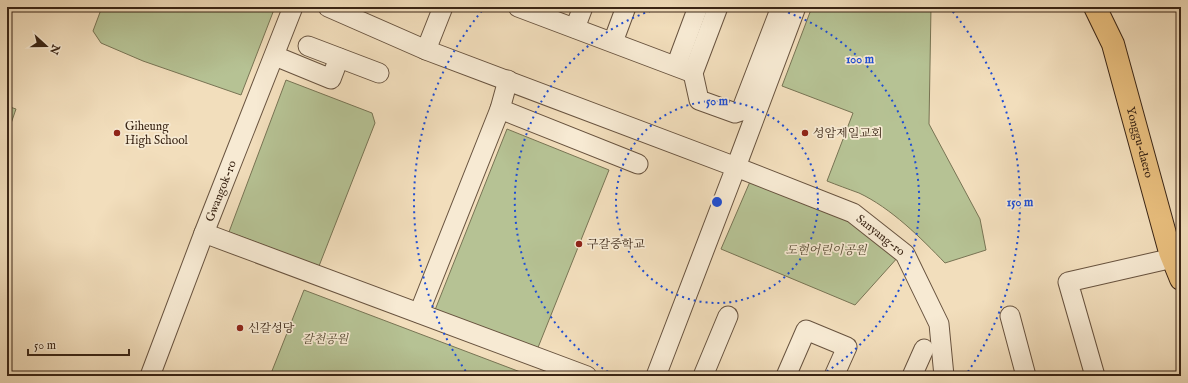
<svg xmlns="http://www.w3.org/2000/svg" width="1188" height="383" viewBox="0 0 1188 383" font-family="'IM FELL English','Noto Serif KR',serif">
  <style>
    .green { fill: #b6c294; stroke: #787454 }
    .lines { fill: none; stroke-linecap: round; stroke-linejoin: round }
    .minor-casing { stroke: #68533f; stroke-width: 21 }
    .major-casing { stroke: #3a2515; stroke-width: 24 }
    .minor { stroke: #f7ead3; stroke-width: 19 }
    .major { stroke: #e9bf7e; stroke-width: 22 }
    .ring { fill: none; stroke: #1d4ed8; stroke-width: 2; stroke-dasharray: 2 4 }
    .poi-dot { fill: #8f2418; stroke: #f7ead3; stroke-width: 1.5 }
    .labels { text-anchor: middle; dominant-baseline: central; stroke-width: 3.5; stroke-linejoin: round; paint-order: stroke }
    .poi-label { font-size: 12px; fill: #3a2515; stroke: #f7ead3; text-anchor: start }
    .street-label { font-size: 12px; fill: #3a2515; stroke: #f7ead3 }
    .park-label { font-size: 12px; font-style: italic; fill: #594c35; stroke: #f7ead3 }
    .centre { fill: #1d4ed8; stroke: #f7ead3; stroke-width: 2 }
    .ring-label { font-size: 12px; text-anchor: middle; font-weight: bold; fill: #1d4ed8; stroke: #f7ead3; stroke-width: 3.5; stroke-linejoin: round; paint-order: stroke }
  </style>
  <rect width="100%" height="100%" fill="#f2debc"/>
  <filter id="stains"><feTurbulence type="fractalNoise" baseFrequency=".005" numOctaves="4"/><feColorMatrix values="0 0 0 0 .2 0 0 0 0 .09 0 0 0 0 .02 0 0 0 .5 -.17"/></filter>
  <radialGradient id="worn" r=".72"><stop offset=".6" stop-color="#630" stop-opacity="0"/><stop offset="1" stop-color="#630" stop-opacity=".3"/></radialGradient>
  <path class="green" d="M102,7H275L241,95L143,61L101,43L93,31Z
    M812,7H931L929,124L980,219L986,250L945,263C921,238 891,208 859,193C848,189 837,185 827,181L853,113L782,86Z
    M286,80L372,113L375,123L319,266L229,232Z
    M7,106L16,109L7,135Z
    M507,129L609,170L537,350L435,310Z
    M752,177L851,218L899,256L855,305L721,249Z
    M304,290L531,376H270Z"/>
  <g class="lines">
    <g class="minor-casing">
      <g id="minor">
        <path d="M328,7L426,50L736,167L656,376"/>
        <path d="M518,7L693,73"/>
        <path d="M718,7L693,73L699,100L735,113L741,111L781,7"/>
        <path id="s1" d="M796,7L736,167L853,213L905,254L939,324L944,376"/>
        <path d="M575,28L583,7"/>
        <path d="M613,42L626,7"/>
        <path d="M308,46L379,73"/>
        <path d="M426,50L443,7"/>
        <path d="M275,56L331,79L339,58"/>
        <path d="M676,66L698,7"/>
        <path d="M500,109L638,164"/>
        <path d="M204,233L587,376"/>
        <path d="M419,313L500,109L508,80"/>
        <path d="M1010,316L1026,376"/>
        <path id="s2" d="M150,376L204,233L293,7"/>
        <path d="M703,376L728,316"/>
        <path d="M786,376L806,330L847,347L834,376"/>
        <path d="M912,376L924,349"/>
        <path d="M1095,376L1068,282L1173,258"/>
      </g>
    </g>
    <g class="major-casing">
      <g id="major">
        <path id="s3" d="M1095,7L1113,44L1170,252L1181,279"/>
      </g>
    </g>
    <use href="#minor" class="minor"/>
    <use href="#major" class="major"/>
  </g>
  <g class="ring">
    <circle cx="717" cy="202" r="101"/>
    <path d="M613 375A202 202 0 0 1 663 7M771 7A202 202 0 0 1 821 375"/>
    <path d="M469 376A303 303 0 0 1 485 7M949 7A303 303 0 0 1 965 376"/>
  </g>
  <g class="poi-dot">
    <circle cx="117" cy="133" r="4"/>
    <circle cx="805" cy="133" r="4"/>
    <circle cx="579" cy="244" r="4"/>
    <circle cx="240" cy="328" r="4"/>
  </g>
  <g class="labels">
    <g class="poi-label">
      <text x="125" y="126">Giheung<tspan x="125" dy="14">High School</tspan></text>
      <text x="813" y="133">성암제일교회</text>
      <text x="587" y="244">구갈중학교</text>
      <text x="248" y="328">신갈성당</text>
    </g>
    <g class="street-label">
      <text stroke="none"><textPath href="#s3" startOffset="143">Yonggu-daero</textPath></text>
      <text stroke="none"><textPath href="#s2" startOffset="198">Gwangok-ro</textPath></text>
      <text stroke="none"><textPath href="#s1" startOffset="332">Sanyang-ro</textPath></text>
    </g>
    <g class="park-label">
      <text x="826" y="250">도현어린이공원</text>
      <text x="325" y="339">갈천공원</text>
    </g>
  </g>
  <circle cx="717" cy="202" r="6" class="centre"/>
  <g class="ring-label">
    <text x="860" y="63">100 m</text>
    <text x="717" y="105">50 m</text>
    <text x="1020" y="206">150 m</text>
  </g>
  <rect width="1188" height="383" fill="none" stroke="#f2debc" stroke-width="24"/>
  <rect x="8" y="8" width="1172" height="367" fill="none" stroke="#3a2515" stroke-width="2"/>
  <rect x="12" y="12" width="1164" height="359" fill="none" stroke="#3a2515"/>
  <g transform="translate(46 46) rotate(111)" stroke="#f7ead3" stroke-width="3" paint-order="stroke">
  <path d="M0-3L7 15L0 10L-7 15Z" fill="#3a2515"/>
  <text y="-6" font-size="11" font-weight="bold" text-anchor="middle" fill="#3a2515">N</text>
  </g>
  <path d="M28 349v6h101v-6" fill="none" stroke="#3a2515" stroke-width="2"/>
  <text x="34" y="349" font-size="12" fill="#3a2515" stroke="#f7ead3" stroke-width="3" paint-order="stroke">50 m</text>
  <rect width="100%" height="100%" filter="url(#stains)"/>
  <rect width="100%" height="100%" fill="url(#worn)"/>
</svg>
